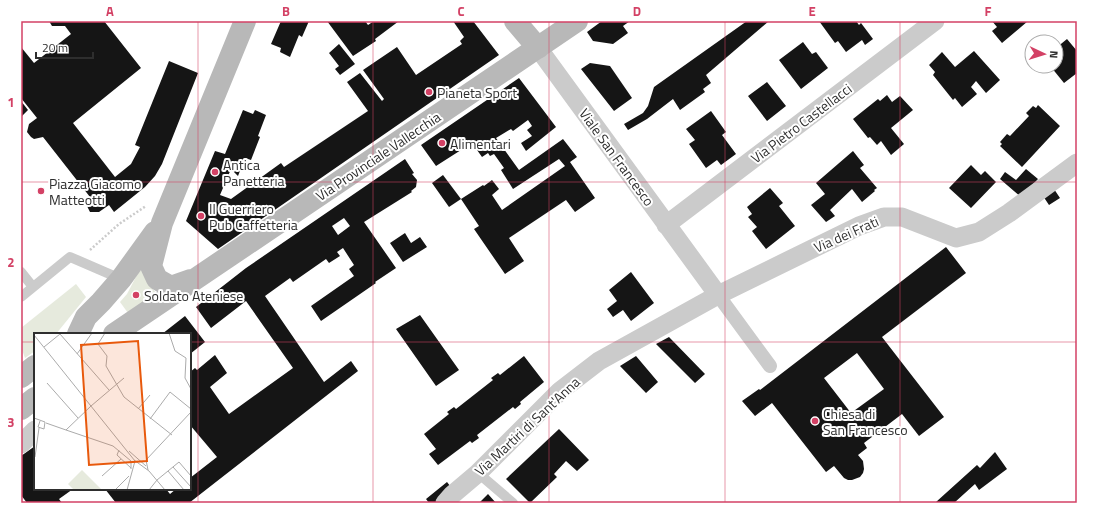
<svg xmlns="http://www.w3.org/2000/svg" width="1098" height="524" viewBox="0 0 1098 524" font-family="'Titillium Web',sans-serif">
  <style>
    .green { fill: #e6eadd }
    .building { fill: #151515; fill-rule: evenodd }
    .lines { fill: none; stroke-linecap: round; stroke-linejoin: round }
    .path { stroke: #cbcbcb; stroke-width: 2.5; stroke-dasharray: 2 2; stroke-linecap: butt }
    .service { stroke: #cbcbcb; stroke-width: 10 }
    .pedestrian { stroke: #cbcbcb; stroke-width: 14 }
    .minor { stroke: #cbcbcb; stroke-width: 19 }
    .secondary { stroke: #b8b8b8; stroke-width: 22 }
    .grid { fill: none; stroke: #d34165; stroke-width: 1; stroke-opacity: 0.55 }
    .poi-dot { fill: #d34165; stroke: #fff; stroke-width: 1.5 }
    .labels { text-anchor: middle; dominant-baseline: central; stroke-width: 4; stroke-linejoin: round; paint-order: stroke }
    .poi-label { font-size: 14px; fill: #2e2e2e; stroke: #fff; text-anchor: start }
    .street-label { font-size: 14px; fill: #2e2e2e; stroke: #fff }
    .inset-road { fill: none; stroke: #ababab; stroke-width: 1 }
    .view { fill: #e8590c; fill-opacity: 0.15; stroke: #e8590c; stroke-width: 2 }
    .inset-edge { fill: none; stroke: #2e2e2e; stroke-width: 2 }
    .neatline { fill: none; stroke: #d34165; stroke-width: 1.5 }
    .grid-label { font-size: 13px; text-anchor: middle; font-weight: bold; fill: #d34165 }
  </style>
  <rect width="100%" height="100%" fill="#fff"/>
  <path class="green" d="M141,270L152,288L157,294L128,313L120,302L127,294L138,273Z
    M76,284L86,297L56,334H35V351L25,358L21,347V328Z"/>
  <path class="building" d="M49,21H104L141,68L73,123L115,177L131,164L140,147L135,145L169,61L198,73L162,164L155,176L145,187L114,212L109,205L99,212H90L87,206L86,203L90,197L43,137L34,139L31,137L27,132L29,124L37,118L21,98V47L34,63L71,34L65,26H52Z
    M281,21H309L302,37L299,35L290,57L280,52L281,48L271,44Z
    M327,21H365L368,25L374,21H399L375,39L376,41L353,56Z
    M453,21H473L499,55L218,249L186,221L215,151L225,154L243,110L253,114L255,110L266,115L258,136L260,137L251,160L245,158L238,176L231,169L220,195L231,199L281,163L284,167L368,111L347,82L360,73L382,101L384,99L363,70L397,47L416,75L462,44L460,41L464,37Z
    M602,21H630L623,26L628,33L613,44L593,41L587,32Z
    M747,21H769L706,75L711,83L703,89L705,92L680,110L673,99L647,119L628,130L624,124L643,113L648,106L654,87Z
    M819,21H856L859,25L861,23L873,39L865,45L862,40L846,52L838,41L835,43Z
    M992,21H1028L1002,43L992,31L997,27Z
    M1067,39L1077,51V73L1064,83L1051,67L1048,70L1044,66H1056V48Z
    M803,42L812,54L816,52L828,68L801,89L779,60Z
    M339,44L355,64L340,75L335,69L339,66L329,53Z
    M974,51L1000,80L986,93L976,81L971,87L977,94L962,107L955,98L953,100L933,75L935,72L929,65L942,52L955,67Z
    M590,63L610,66L632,98L614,111L581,69Z
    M519,78L556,127L526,151L521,143L532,136L527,130L532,126L528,120L513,131L511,129L496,138L519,170L563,139L577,157L570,162L595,198L575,212L566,200L509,238L524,261L505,274L474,229L479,226L461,199L449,207L432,183L443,175L461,199L483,185L484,186L492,180L499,189L492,195L502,210L565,166L559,159L513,189L501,170L504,168L494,154L490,156L488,153L482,157L472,143L436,166L421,145Z
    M767,82L786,106L767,121L748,96Z
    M887,95L892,102L900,96L913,110L891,128L904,144L891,155L881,141L877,145L870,137L868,138L853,119L878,99L880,101Z
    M21,101L28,110L21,117Z
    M1038,105L1060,126L1022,167L1000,146L1002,144L1000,142L1007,134L1010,136L1029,116L1026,113L1033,106L1036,108Z
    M711,111L726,132L722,135L736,154L721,165L717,160L706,168L689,144L695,140L686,129Z
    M853,151L864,165L860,168L877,188L874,190L875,191L862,202L852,189L830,210L835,216L826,222L811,205L825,194L816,183Z
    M405,159L414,173L412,174L417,180L416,187L411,191L412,192L364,222L396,268L375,282L376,283L321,321L311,306L354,276L349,269L354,265L343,248L337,252L340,256L329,263L326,259L293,282L290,278L265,296L324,382L351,361L358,371L189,503H116L105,489H166L170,494L176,489H190V478L217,457L190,425V372L195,368L197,370L215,355L227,373L210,387L229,414L293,368L246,301L211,328L196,307L246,268ZM344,218L350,226L338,235L332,226Z
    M971,165L981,175L985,171L996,182L971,208L949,188Z
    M1026,169L1038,179L1021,197L1000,179L1005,172L1016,180Z
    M770,188L783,203L779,206L795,226L766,249L752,231L757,227L748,217L752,214L747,207Z
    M1054,189L1060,198L1049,205L1043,196Z
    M405,233L411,243L420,237L427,247L403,262L390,243Z
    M946,247L966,273L882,337L944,417L919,436L902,414L864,443L867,448L858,455L863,461L864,469L863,473L860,477L852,480H848L844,478L834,466L826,472L772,403L755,416L742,401L759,389L760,390ZM857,353L884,389L851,413L824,378Z
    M631,272L654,303L631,321L623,310L613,317L607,309L617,301L609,290Z
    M420,315L459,370L436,386L396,329Z
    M185,316L205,342L190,354V334H162Z
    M669,337L705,374L695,383L656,344Z
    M524,356L544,382L520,402L521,404L515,409L513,407L477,435L479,438L472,443L470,441L438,465L429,454L436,449L424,434L449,414L447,412L454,407L456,409L493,380L491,378L498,373L500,375Z
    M636,356L658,382L646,393L620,366Z
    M559,429L589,460L577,471L566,461L554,474L557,477L530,503L506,479Z
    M35,446V489H73L59,499L62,503H27L21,495V456Z
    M995,452L1007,469L979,490L975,484L954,503H937L936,502L977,465L980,468Z
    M447,482L454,491L439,503H429L426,499Z
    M488,494L496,503H479Z"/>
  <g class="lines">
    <path class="path" d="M90,250L119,224L146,206"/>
    <path class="service" d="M21,272L33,287
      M21,297L70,257L121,279
      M478,473L513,503"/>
    <path class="pedestrian" d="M718,295L770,366"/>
    <path class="minor" d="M538,48L718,295
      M666,225L935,21
      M21,444L35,430
      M445,503L452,495L478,473L560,391L599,361L718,295L859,226L884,217H902L956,238L979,232L1009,213L1077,163"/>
    <path class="secondary" d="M515,21L538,48
      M191,280L171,287L157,279L151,266L162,223L245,21
      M78,334L86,317L101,302L121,279L155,232
      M114,334L577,21
      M21,377L35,366
      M21,409L35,398"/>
  </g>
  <path class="grid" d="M198,21V503M373,21V503M549,21V503M725,21V503M900,21V503M21,182H1077M21,342H35M190,342H1077"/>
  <g class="poi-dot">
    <circle cx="429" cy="92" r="4"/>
    <circle cx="442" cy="143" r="4"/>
    <circle cx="215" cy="172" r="4"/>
    <circle cx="41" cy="191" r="4"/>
    <circle cx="201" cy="216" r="4"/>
    <circle cx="136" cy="295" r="4"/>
    <circle cx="815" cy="421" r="4"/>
  </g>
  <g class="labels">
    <g class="poi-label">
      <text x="437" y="92">Pianeta Sport</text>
      <text x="450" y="143">Alimentari</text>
      <text x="223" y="164">Antica<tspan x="223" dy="16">Panetteria</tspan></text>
      <text x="49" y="183">Piazza Giacomo<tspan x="49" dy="16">Matteotti</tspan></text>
      <text x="209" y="208">Il Guerriero<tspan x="209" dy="16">Pub Caffetteria</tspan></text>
      <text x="144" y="295">Soldato Ateniese</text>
      <text x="823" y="413">Chiesa di<tspan x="823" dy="16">San Francesco</tspan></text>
    </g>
    <g class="street-label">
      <text transform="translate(801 123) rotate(-37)">Via Pietro Castellacci</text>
      <text transform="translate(378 156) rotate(-34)">Via Provinciale Vallecchia</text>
      <text transform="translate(617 157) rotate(54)">Viale San Francesco</text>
      <text transform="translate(846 234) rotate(-24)">Via dei Frati</text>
      <text transform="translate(527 426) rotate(-43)">Via Martiri di Sant'Anna</text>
    </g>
  </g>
  <g transform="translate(34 333)">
    <rect width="157" height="157" fill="#fff"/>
    <path d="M48,137L68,157H40L34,151Z" fill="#e6eadd"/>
    <path class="inset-road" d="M71,0L64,11L73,23L72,33L90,64L138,102M135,0L141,18L152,25L151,45L157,56M26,1L75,57M0,2L101,128L93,157M10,14L26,1M43,21L58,0M13,50L44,85M57,73L90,45M57,73L32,97L79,113L97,128V136M104,76L116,62M0,85L11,89L10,96L4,94L6,88M116,86L136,59L157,76M12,90L32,97M85,117L83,122L97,135M95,118L112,133M1,124L5,95M100,127L115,138L131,157M139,134L157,154M114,137L112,127L157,79M134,138L150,157M68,143L87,126M81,157L95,143M115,157L123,147L145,129L157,143"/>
    <path class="view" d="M104,8L113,128L55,132L47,12Z"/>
    <rect width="157" height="157" class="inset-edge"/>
  </g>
  <rect width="1098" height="524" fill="none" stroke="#ffffff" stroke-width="44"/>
  <g transform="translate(1044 54) rotate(94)"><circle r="19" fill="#ffffff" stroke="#ababab"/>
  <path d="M0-3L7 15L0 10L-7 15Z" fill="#d34165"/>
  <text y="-6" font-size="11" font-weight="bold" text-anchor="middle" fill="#2e2e2e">N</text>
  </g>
  <path d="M36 52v6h57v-6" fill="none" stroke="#2e2e2e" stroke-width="2"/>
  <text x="42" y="52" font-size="12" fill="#2e2e2e" stroke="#ffffff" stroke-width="3" paint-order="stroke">20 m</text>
  <rect x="22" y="22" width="1054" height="480" class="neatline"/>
  <g class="grid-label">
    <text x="110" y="16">A</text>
    <text x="286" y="16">B</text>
    <text x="461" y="16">C</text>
    <text x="637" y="16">D</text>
    <text x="812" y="16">E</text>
    <text x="988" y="16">F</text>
    <text x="11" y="107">1</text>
    <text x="11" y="267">2</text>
    <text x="11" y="427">3</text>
  </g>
</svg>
